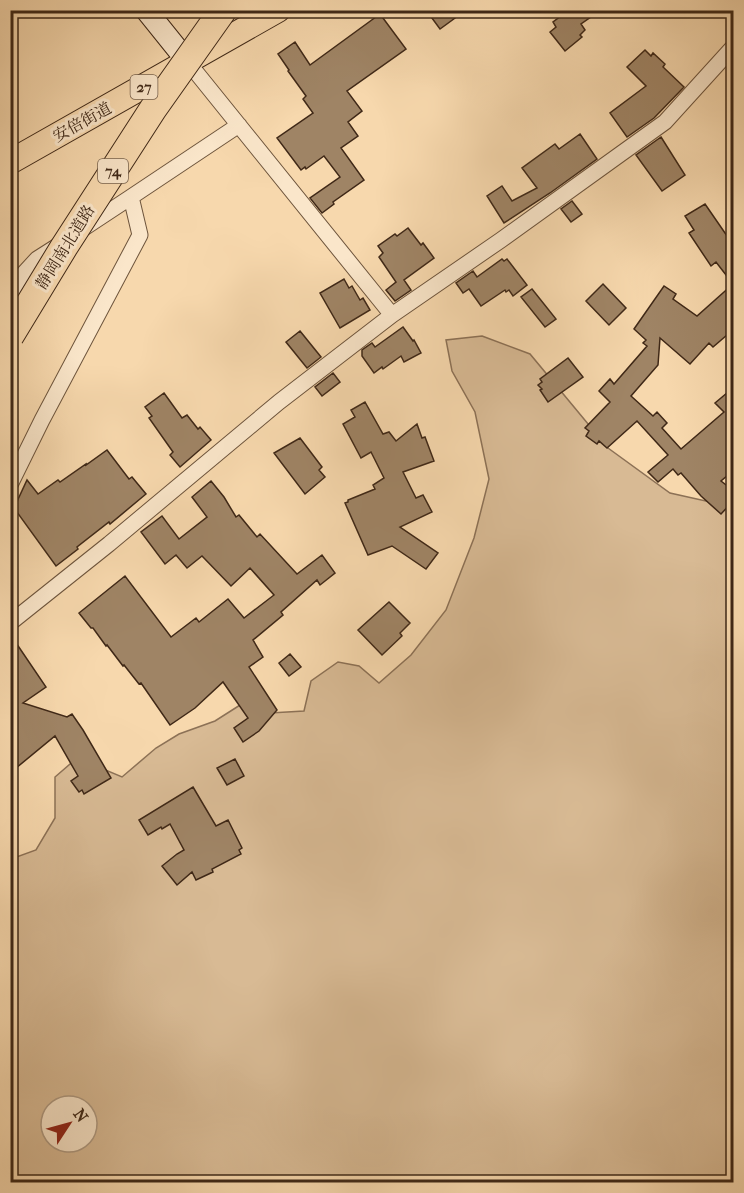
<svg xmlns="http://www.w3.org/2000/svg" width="744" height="1193" viewBox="0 0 744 1193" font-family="'IM FELL French Canon','Noto Serif JP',serif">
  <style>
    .green { fill: #d8ba94; stroke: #8c7156; stroke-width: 1.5; fill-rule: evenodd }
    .building { fill: #9f8465; stroke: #3f2817; stroke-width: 1.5 }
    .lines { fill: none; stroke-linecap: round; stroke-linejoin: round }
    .street-casing { stroke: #6d543c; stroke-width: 17 }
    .secondary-casing { stroke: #3f2817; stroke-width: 23 }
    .primary-casing { stroke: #3f2817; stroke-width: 26 }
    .street { stroke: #fae6ca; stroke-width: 15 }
    .secondary { stroke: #fae6ca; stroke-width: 21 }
    .primary { stroke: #f7d8ad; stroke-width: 24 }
    .highway-bridge-casing { stroke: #3f2817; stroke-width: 29; stroke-linecap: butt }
    .highway-bridge { stroke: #f7d8ad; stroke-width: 27 }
    .labels { text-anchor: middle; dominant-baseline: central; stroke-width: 6; stroke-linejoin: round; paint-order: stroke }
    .shield { fill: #fae6ca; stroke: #77614d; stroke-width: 1.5 }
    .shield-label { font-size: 15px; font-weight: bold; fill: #3f2817 }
    .street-label { font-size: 16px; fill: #3f2817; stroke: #fae6ca }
  </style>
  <rect width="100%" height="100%" fill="#f7d8ad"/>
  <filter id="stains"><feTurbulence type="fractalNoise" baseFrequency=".00333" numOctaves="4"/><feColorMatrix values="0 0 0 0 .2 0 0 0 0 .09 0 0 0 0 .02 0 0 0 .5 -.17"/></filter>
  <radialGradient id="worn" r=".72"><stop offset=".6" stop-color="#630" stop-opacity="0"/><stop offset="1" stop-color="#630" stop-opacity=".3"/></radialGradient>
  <path class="green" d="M482,336L530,354L608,448L670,493L733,507V1182H11V859L36,850L55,818V777L77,758L122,777L156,748L179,734L215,721L248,700L270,713L304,711L311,681L338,662L359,666L379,683L411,655L446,610L474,538L489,479L475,412L452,371L446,340ZM51,1106H87V1142H51Z"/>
  <path class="building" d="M426,10H466L440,29Z
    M569,10H601L581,24L585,30L580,35L582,37L565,51L550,32L556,27L553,22Z
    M380,14L406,49L347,91L362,111L348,122L358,136L341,148L364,180L333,202L334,204L322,213L310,198L340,177L324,156L306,169L305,167L301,170L277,138L313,113L303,99L306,96L288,71L289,70L278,54L295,42L310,65Z
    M645,50L651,56L653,53L665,64L663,67L684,87L654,118L627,137L610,113L646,86L627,67Z
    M580,134L597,159L550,193L504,223L487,196L502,186L512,201L537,188L522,168L555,144L559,149Z
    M661,137L685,175L662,191L636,155Z
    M572,201L582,214L571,222L561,209Z
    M705,204L734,246V329L713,347L709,343L690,364L660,338L658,365L631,396L653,416L657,412L667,423L662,428L681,449L724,412L715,403L734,387V470L721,481L734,491V500L721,514L701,496L681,473L678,475L673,469L658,482L648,472L668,455L637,421L607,448L599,441L597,444L586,436L589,431L585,428L610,402L599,391L610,379L614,384L647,346L643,343L646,340L634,329L664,286L676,294L673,299L697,316L733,284L716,262L711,266L689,233L694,230L685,216Z
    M408,228L421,245L423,243L434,258L404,280L411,290L395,301L386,290L396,282L379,257L383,253L378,246L395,234L397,236Z
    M502,259L504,261L507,259L527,285L513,296L509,290L506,292L505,290L481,306L469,289L463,293L456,283L473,271L477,277Z
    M344,279L349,288L352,286L360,300L363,298L370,310L340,328L320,293Z
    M603,284L626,308L609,325L586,301Z
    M532,289L556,319L545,327L521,297Z
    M403,327L413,341L414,340L421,353L404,362L401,356L383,369L382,367L374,373L362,356V350L372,343L375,347Z
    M300,331L321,357L307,368L286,342Z
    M568,358L583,377L548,402L540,390L542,389L538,385L542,382L540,379Z
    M333,373L340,382L322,396L315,387Z
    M164,393L182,418L187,415L198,429L200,427L211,440L180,467L170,455L173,452L149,418L152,416L145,407Z
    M365,402L383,434L389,432L396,441L417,424L422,438L425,437L434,461L403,472L416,498L423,495L432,512L400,527L438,553L426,569L392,546L368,555L345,503L348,502V500L375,489L373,485L384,478L371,452L361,458L343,424L355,417L351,410Z
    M300,438L322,467L319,470L325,477L305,494L274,453Z
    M107,450L129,479L132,477L146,494L110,524L109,522L77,547L78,549L56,566L14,508L27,480L38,494L58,480L60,482L86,464V465Z
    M211,481L224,497L236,517L239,515L257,537L260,534L297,574L322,555L335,573L320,585L317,580L281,612L283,615L253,640L263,657L249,667L277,710L259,731L243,742L234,728L248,718L223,682L195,708L170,725L141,683L139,684L124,665L123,666L107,645L106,646L93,628H91L79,613L125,576L171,637L196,618L199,622L228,599L244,618L274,595L250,568L231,586L202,556L187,568L176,555L165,564L141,532L162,516L179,539L207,517L192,497Z
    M389,602L410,623L400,633L402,636L382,655L358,630Z
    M10,634L46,687L23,703L67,717L72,714L83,730L111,778L84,794L82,790L79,792L71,781L78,776L55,736L10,773Z
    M290,654L301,667L289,676L279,663Z
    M235,759L244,776L227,785L217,768Z
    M193,787L216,826L228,820L242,848L239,850L241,854L212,869L213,872L196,880L192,872L177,885L162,866L177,854L184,850L170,824L162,829L161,827L148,835L139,820Z"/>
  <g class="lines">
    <g class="street-casing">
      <path id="street" d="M187,61L392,315
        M81,230L131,197
        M10,296L25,272L37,259L59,245
        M10,485L42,420L140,235L131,197L239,125
        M10,623L109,544L279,402L392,315L501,240L665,122L734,46"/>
    </g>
    <g class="secondary-casing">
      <path id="secondary" d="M146,10L187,61"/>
    </g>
    <g class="primary-casing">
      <path id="primary" d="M10,162L278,10"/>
    </g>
    <use href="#street" class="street"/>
    <use href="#secondary" class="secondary"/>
    <use href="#primary" class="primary"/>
    <g class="highway-bridge-casing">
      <path id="highway-bridge" d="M10,336L64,247L153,109L223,10"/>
    </g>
    <use href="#highway-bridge" class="highway-bridge"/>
  </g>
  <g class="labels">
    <g class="shield">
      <rect x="130.5" y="75" width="27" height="24" rx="4.5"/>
      <rect x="98" y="159" width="30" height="24" rx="4.5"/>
    </g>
    <g class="shield-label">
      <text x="144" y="87">27</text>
      <text x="113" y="171">74</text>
    </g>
    <g class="street-label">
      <text transform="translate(82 122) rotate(-29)">安倍街道</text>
      <text transform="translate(65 247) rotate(-58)">静岡南北道路</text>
    </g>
  </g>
  <rect width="744" height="1193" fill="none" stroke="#f7d8ad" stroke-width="36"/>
  <rect x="12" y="12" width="720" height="1169" fill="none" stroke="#3f2817" stroke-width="3"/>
  <rect x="18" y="18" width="708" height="1157" fill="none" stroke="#3f2817" stroke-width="1.5"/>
  <g transform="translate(69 1124) rotate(54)"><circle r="28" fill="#fae6ca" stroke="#af9a82" stroke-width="1.5"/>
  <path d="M0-4.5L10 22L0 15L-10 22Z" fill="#8f2418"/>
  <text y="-9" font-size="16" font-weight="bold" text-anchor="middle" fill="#3f2817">N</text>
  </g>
  <rect width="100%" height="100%" filter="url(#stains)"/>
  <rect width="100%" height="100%" fill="url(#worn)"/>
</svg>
